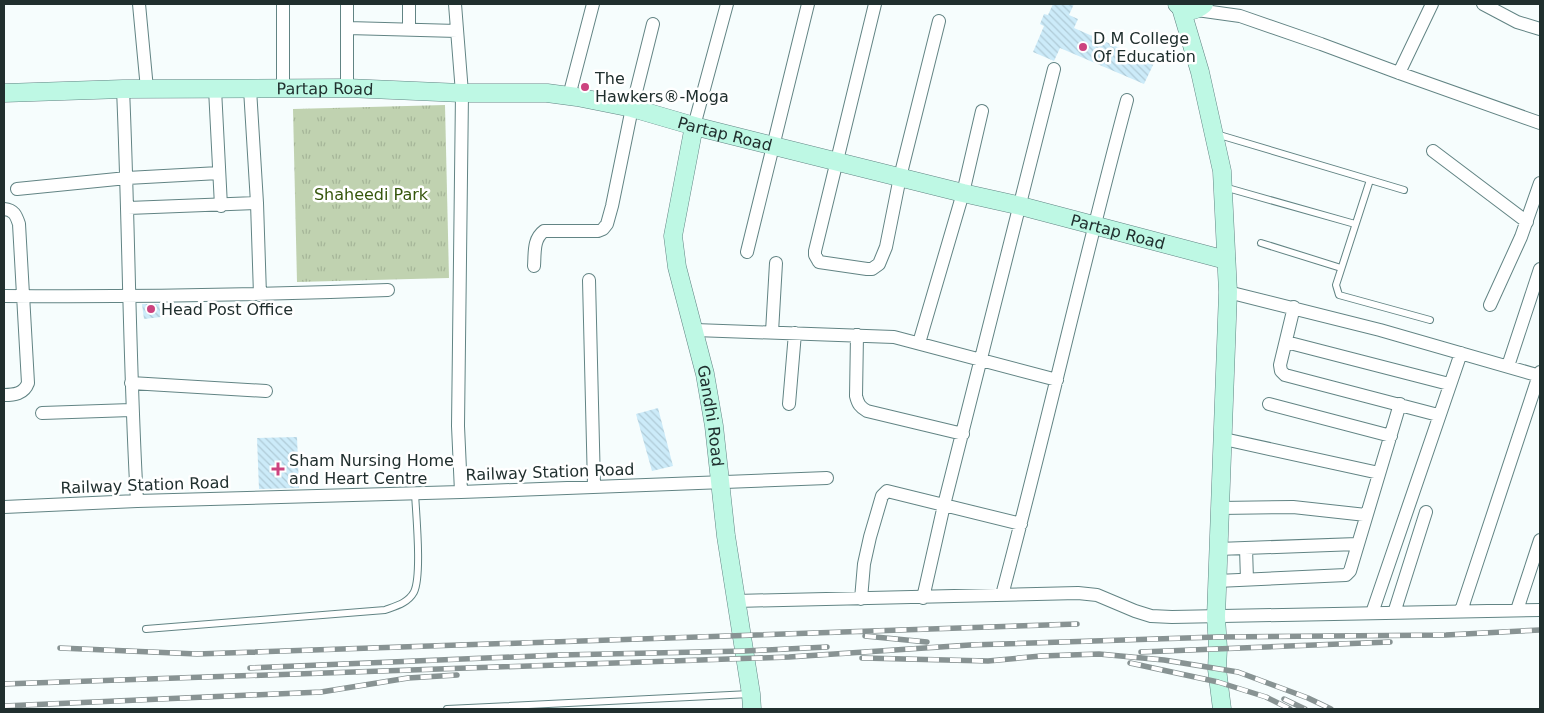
<svg xmlns="http://www.w3.org/2000/svg" width="1544" height="713" viewBox="0 0 1544 713" font-family="'DejaVu Sans',sans-serif">
  <style>
    .park { fill: url(#park-tufts) }
    .building { fill: url(#building-back-hatch) }
    .lines { fill: none; stroke-linecap: round; stroke-linejoin: round }
    .lane-casing { stroke: #628484; stroke-width: 8 }
    .street-casing { stroke: #628484; stroke-width: 14 }
    .secondary-casing { stroke: #628484; stroke-width: 19 }
    .lane { stroke: #fff; stroke-width: 6 }
    .street { stroke: #fff; stroke-width: 12 }
    .secondary { stroke: #bef8e4; stroke-width: 18 }
    .rail-casing { stroke: #889393; stroke-width: 5.5 }
    .rail { stroke: #fff; stroke-width: 4; stroke-dasharray: 11; stroke-linecap: butt }
    .poi-dot { fill: #cc437f; stroke: #fff; stroke-width: 2 }
    .labels { text-anchor: middle; dominant-baseline: central; stroke-width: 5; stroke-linejoin: round; paint-order: stroke }
    .poi-label { font-size: 16px; fill: #202f2e; stroke: #fff; text-anchor: start }
    .street-label { font-size: 16px; fill: #202f2e; stroke: #fff }
    .park-label { font-size: 16px; fill: #36560c; stroke: #fff }
  </style>
  <defs>
    <pattern id="park-tufts" width="24" height="20" patternUnits="userSpaceOnUse" patternTransform="scale(1.25)"><rect width="24" height="20" fill="#c0d2b0"/><path d="M3 7l-1-3M5 7V3M7 7l1-3M15 17l-1-3M17 17v-4M19 17l1-3" fill="none" stroke="#a5b598"/></pattern>
    <pattern id="building-back-hatch" width="6" height="6" patternUnits="userSpaceOnUse" patternTransform="scale(1.25)"><rect width="6" height="6" fill="#ccebf9"/><path d="M-1 5l2 2M0 0l6 6M5-1l2 2" fill="none" stroke="#afcad6"/></pattern>
  </defs>
  <rect width="100%" height="100%" fill="#f6fdfd"/>
  <path class="park" d="M445,105L449,278L297,282L293,109Z"/>
  <path class="building" d="M1053,4H1074L1069,15L1078,19L1074,28L1154,63L1144,84L1060,48L1054,61L1033,52L1044,26L1040,24L1044,14L1048,15Z
    M142,304H159L161,317L144,319Z
    M658,408L673,466L652,471L636,414Z
    M297,437L299,488L259,489L257,438Z"/>
  <g class="lines">
    <g class="lane-casing">
      <path id="lane" d="M1216,134L1404,190
        M1370,180L1336,285L1339,295L1430,320
        M1224,187L1355,224
        M1261,243L1341,268
        M146,629L385,610C396,606 408,603 414,592C422,575 416,514 415,493
        M447,709L750,694"/>
    </g>
    <g class="street-casing">
      <path id="street" d="M139,4L147,89
        M283,4V89
        M347,4V88
        M409,4V29
        M455,4L462,93L458,426L461,492
        M875,4L815,251V255L819,262L867,269H872L879,264L886,247L900,177L939,21
        M1483,4L1517,22L1540,29
        M1197,10L1240,16L1321,44L1399,73L1540,123
        M348,28L457,31
        M1399,73L1432,4
        M123,89C129,226 129,364 137,501
        M215,89L221,206
        M250,89L257,203L260,295
        M569,96L593,4
        M694,126L727,4
        M1433,151L1527,222
        M17,189L127,178L219,173
        M128,208L257,203
        M4,209C14,210 16,215 19,224L28,383C24,394 14,395 4,395
        M747,252L808,4
        M534,266C535,253 533,239 544,231H598L603,229L607,224L612,206L632,108L653,24
        M589,280L594,486
        M1228,292L1380,330L1540,376
        M4,296C133,297 259,295 388,290
        M1490,305L1521,237L1540,183
        M1294,307L1280,365L1281,371L1285,375L1438,415
        M695,330L894,337L1057,380
        M772,332L776,263
        M857,335L856,396C858,404 860,407 867,411L963,434
        M1286,342L1449,384
        M919,343L963,193L982,111
        M1508,366L1540,269
        M131,383L266,391
        M789,404L795,333
        M1269,404L1391,436
        M42,413L131,410
        M1224,439L1379,473
        M4,507L137,501L461,492L827,478
        M1220,508L1293,507L1366,515
        M1246,548L1247,580
        M1218,549L1357,544
        M1217,581L1346,575L1350,571L1400,404
        M1002,595C1046,430 1083,264 1127,100
        M923,598L944,505L1054,69
        M861,599L864,564L870,537L882,496L887,491L1021,524
        M736,601L1078,593L1097,595L1135,611L1151,616L1172,617L1540,610
        M1517,610L1540,540
        M1461,611L1540,372
        M1372,613L1461,353
        M1394,613L1426,512"/>
    </g>
    <g class="secondary-casing">
      <g id="secondary">
        <path d="M1177,4C1186,13 1195,12 1204,4"/>
        <path d="M1181,8L1200,72L1222,171L1228,292L1216,617L1218,648L1217,669L1222,709"/>
        <path id="s1" d="M4,93L123,89L347,88L462,93H547L577,97L632,108L694,126L963,193L1021,206L1226,260"/>
        <path id="s2" d="M694,126L673,236L677,267L705,374L714,426L726,536L751,694L752,709"/>
      </g>
    </g>
    <use href="#lane" class="lane"/>
    <use href="#street" class="street"/>
    <use href="#secondary" class="secondary"/>
    <g class="rail-casing">
      <path id="rail" d="M865,636L927,642
        M60,648L197,654L1077,624
        M1141,652L1390,642
        M862,658L988,661L1041,656L1099,654L1164,660L1238,672L1308,698L1331,709
        M1130,663L1218,682L1266,697L1290,709
        M250,668L560,655L745,651L827,647
        M4,684L789,657L970,645L1217,637L1446,635L1540,630
        M1284,699L1305,709
        M4,706L321,692L408,678L457,675"/>
    </g>
    <use href="#rail" class="rail"/>
  </g>
  <g class="poi-dot">
    <circle cx="1083" cy="47" r="5"/>
    <circle cx="585" cy="87" r="5"/>
    <circle cx="151" cy="309" r="5"/>
    <path d="M275.5 461.5h5v5h5v5h-5v5h-5v-5h-5v-5h5z"/>
  </g>
  <g class="labels">
    <g class="poi-label">
      <text x="1093" y="38">D M College<tspan x="1093" dy="18">Of Education</tspan></text>
      <text x="595" y="78">The<tspan x="595" dy="18">Hawkers®-Moga</tspan></text>
      <text x="161" y="309">Head Post Office</text>
      <text x="289" y="460">Sham Nursing Home<tspan x="289" dy="18">and Heart Centre</tspan></text>
    </g>
    <g class="street-label">
      <text stroke="none"><textPath href="#s1" startOffset="321">Partap Road</textPath></text>
      <text stroke="none"><textPath href="#s1" startOffset="726">Partap Road</textPath></text>
      <text stroke="none"><textPath href="#s1" startOffset="1131">Partap Road</textPath></text>
      <text stroke="none"><textPath href="#s2" startOffset="296">Gandhi Road</textPath></text>
      <text transform="translate(550 472) rotate(-2)">Railway Station Road</text>
      <text transform="translate(145 485) rotate(-2)">Railway Station Road</text>
    </g>
    <g class="park-label">
      <text x="371" y="194">Shaheedi Park</text>
    </g>
  </g>
  <rect width="1544" height="713" fill="none" stroke="#202f2e" stroke-width="10"/>
</svg>
